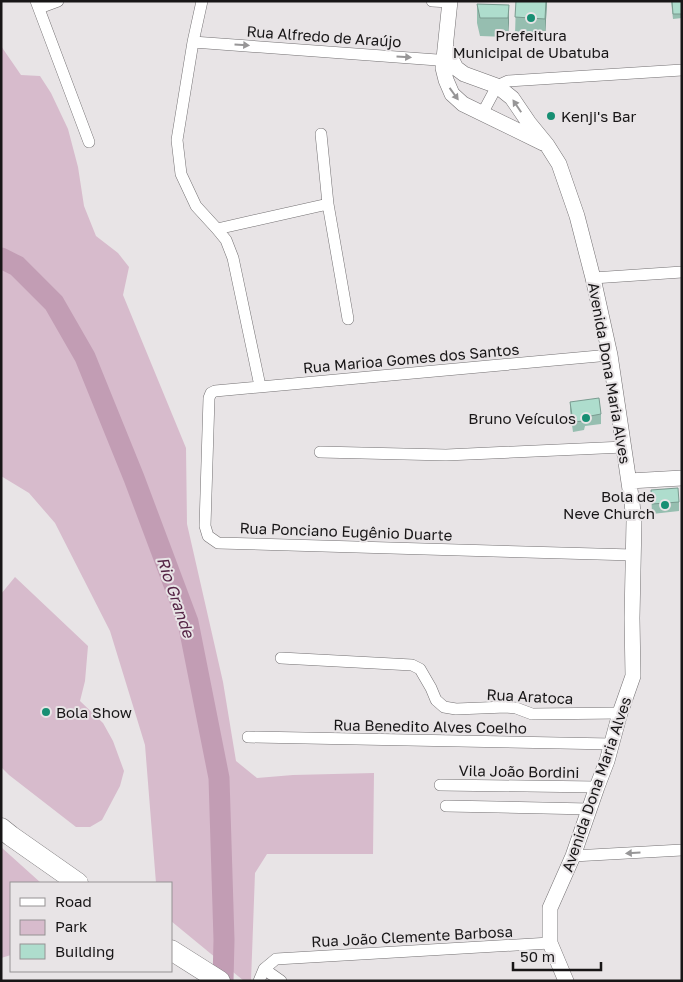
<svg xmlns="http://www.w3.org/2000/svg" width="683" height="982" viewBox="0 0 683 982" font-family="'Golos Text',sans-serif">
  <style>
    .green { fill: #d7bbcc }
    .lines { fill: none; stroke-linecap: round; stroke-linejoin: round }
    .river { stroke: #c29db4; stroke-width: 21 }
    .street-casing { stroke: #737072; stroke-width: 12 }
    .secondary-casing { stroke: #737072; stroke-width: 16 }
    .highway-casing { stroke: #737072; stroke-width: 21 }
    .street { stroke: #fff; stroke-width: 11 }
    .secondary { stroke: #fff; stroke-width: 15 }
    .highway { stroke: #fff; stroke-width: 20 }
    .wall { fill: #96beb0 }
    .shaded-wall { fill: #7a9b90 }
    .building { fill: #aeddcd; stroke: #7a9b90 }
    .oneway { fill: #979697 }
    .poi-dot { fill: #178f73; stroke: #e8e4e6; stroke-width: 2 }
    .labels { text-anchor: middle; dominant-baseline: central; stroke-width: 4; stroke-linejoin: round; paint-order: stroke }
    .poi-label { font-size: 15px; fill: #181617; stroke: #e8e4e6; text-anchor: start }
    .street-label { font-size: 15px; fill: #181617; stroke: #e8e4e6 }
    .water-label { font-size: 16px; font-style: italic; fill: #552546; stroke: #e8e4e6 }
  </style>
  <rect width="100%" height="100%" fill="#e8e4e6"/>
  <path class="green" d="M1,46L21,75L40,76L51,93L68,129L78,167L84,206L96,236L118,253L129,267L123,295L186,448L187,524L223,682L236,761L257,778L293,775L374,773L373,854H267L255,873L251,981H244L171,921V883H156L145,745L110,631L55,523L29,493L1,476Z
    M15,577L88,646L85,681L80,701L103,723L113,741L124,771L120,786L102,820L90,827H76L9,775L1,767V594Z
    M1,847L41,883H11V955L1,958Z"/>
  <g class="lines">
    <path class="river" d="M1,258L17,266L54,303L85,357L134,478L188,622L219,778L224,940L223,981"/>
    <g class="street-casing">
      <path id="street" d="M36,1L89,142
        M202,1L193,42L177,140L181,174L196,206L217,229L226,240L233,258L260,386
        M432,1L450,2
        M39,8L58,1
        M193,42L451,61
        M482,114L497,86L508,81L682,70
        M321,134L328,204L348,319
        M217,229L328,204
        M593,278L682,272
        M610,355L215,391L211,393L209,398L205,526L208,536L218,543L633,555
        M320,452L446,455L624,447
        M281,658L412,665L420,669L431,688L436,700L444,707L456,709L506,707L516,708L532,714L620,713
        M248,737L612,744
        M440,785L597,787
        M446,806L590,809
        M573,856L682,850
        M264,969L281,981
        M259,981L264,969L276,959L550,943"/>
    </g>
    <g class="secondary-casing">
      <path id="secondary" d="M450,1L443,68L446,80L452,94L463,104L543,143
        M446,48L456,68L464,74L497,86L512,98L529,123L547,145L559,164L577,216L593,278L610,355L632,503L634,521L632,618L633,676L620,713L607,761L597,787L573,856L550,908V943L566,981
        M629,481L682,478"/>
    </g>
    <g class="highway-casing">
      <path id="highway" d="M1,828L11,836L78,883
        M171,950L220,981"/>
    </g>
    <use href="#street" class="street"/>
    <use href="#secondary" class="secondary"/>
    <use href="#highway" class="highway"/>
  </g>
  <path class="wall" d="M516,1H547L545,38L515,35Z
    M671,1H682V18L673,19Z
    M477,4L509,5L508,37L480,36L477,23Z
    M570,402L601,414V424L585,426L584,430L573,432L570,411Z
    M651,490L679,502V511L652,514Z"/>
  <path class="shaded-wall" d="M546,1H547L545,38V19Z
    M509,5V23L508,37V18Z"/>
  <path class="building" d="M516,1H546L545,19L515,17Z
    M672,1H682V14H673Z
    M477,4L509,5L508,18H480Z
    M599,398L601,414L585,417L584,421L573,422L570,402Z
    M678,488L679,502L652,504L651,490Z"/>
  <defs><path id="oneway-solid" d="M-6-.8H1V-3.2L6.5 0L1 3.2V.8H-6Z" transform="scale(1.25)"/></defs>
  <g class="oneway">
    <use href="#oneway-solid" transform="translate(242 45) rotate(4)"/>
    <use href="#oneway-solid" transform="translate(404 57) rotate(4)"/>
    <use href="#oneway-solid" transform="translate(454 94) rotate(54)"/>
    <use href="#oneway-solid" transform="translate(517 106) rotate(-124)"/>
    <use href="#oneway-solid" transform="translate(633 853) rotate(177)"/>
  </g>
  <g class="poi-dot">
    <circle cx="531" cy="18" r="5"/>
    <circle cx="551" cy="116" r="5"/>
    <circle cx="586" cy="418" r="5"/>
    <circle cx="665" cy="505" r="5"/>
    <circle cx="46" cy="712" r="5"/>
  </g>
  <g class="labels">
    <g class="poi-label">
      <text x="531" y="35" text-anchor="middle">Prefeitura<tspan x="531" dy="17">Municipal de Ubatuba</tspan></text>
      <text x="561" y="116">Kenji's Bar</text>
      <text x="576" y="418" text-anchor="end">Bruno Veículos</text>
      <text x="655" y="496" text-anchor="end">Bola de<tspan x="655" dy="17">Neve Church</tspan></text>
      <text x="56" y="712">Bola Show</text>
    </g>
    <g class="street-label">
      <text transform="translate(324 36) rotate(4)">Rua Alfredo de Araújo</text>
      <text transform="translate(411 358) rotate(-5)">Rua Marioa Gomes dos Santos</text>
      <text transform="translate(610 373) rotate(80)">Avenida Dona Maria Alves</text>
      <text transform="translate(346 531) rotate(2)">Rua Ponciano Eugênio Duarte</text>
      <text transform="translate(530 696) rotate(3)">Rua Aratoca</text>
      <text transform="translate(430 726) rotate(1)">Rua Benedito Alves Coelho</text>
      <text transform="translate(519 771) rotate(1)">Vila João Bordini</text>
      <text transform="translate(596 784) rotate(-71)">Avenida Dona Maria Alves</text>
      <text transform="translate(412 936) rotate(-3)">Rua João Clemente Barbosa</text>
    </g>
    <g class="water-label">
      <text transform="translate(176 597) rotate(71)">Rio Grande</text>
    </g>
  </g>
  <rect width="683" height="982" fill="none" stroke="#181617" stroke-width="5"/>
  <rect x="10" y="882" width="162" height="90" fill="#e8e4e6" stroke="#959293"/>
  <rect x="20" y="898" width="25" height="8" fill="#ffffff" stroke="#959293"/>
  <text x="55" y="907" font-size="15" fill="#181617">Road</text>
  <rect x="20" y="920" width="25" height="15" fill="#d7bbcc" stroke="#959293"/>
  <text x="55" y="932" font-size="15" fill="#181617">Park</text>
  <rect x="20" y="944" width="25" height="15" fill="#aeddcd" stroke="#959293"/>
  <text x="55" y="957" font-size="15" fill="#181617">Building</text>
  <path d="M513 962v8h88v-8" fill="none" stroke="#181617" stroke-width="2.5"/>
  <text x="520" y="962" font-size="15" fill="#181617" stroke="#e8e4e6" stroke-width="4" paint-order="stroke">50 m</text>
</svg>
